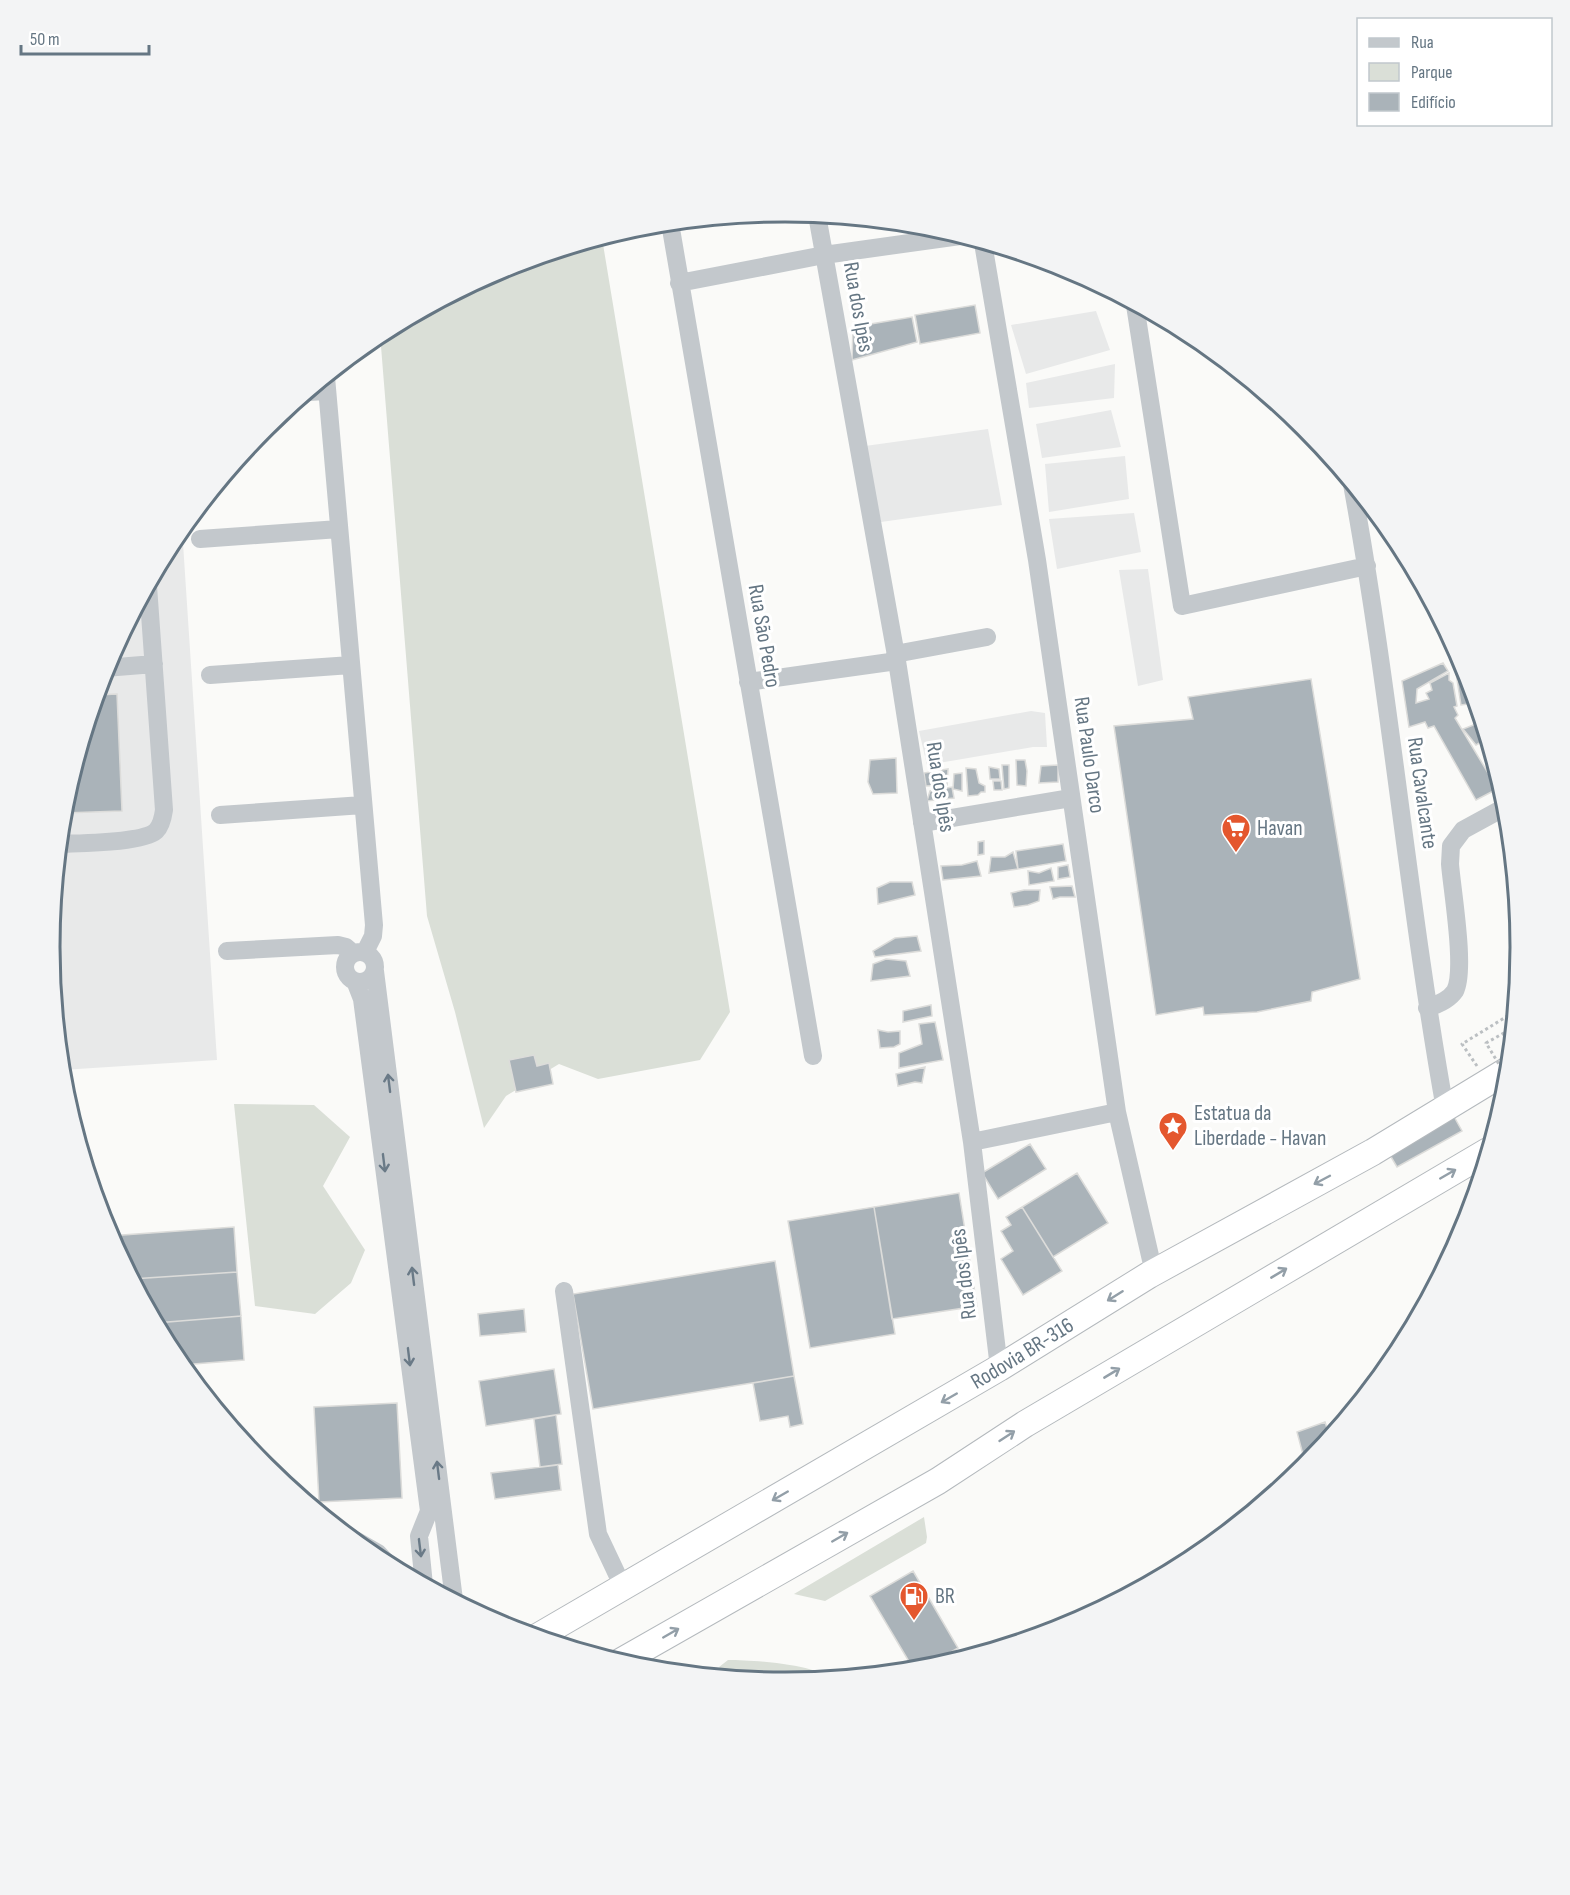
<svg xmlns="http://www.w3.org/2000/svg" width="1570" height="1895" viewBox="0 0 1570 1895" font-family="'Sofia Sans Condensed',sans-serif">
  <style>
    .built { fill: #e8e9e9 }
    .green { fill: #dadfd7 }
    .building { fill: #aab3b9; stroke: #dcdcda; stroke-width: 1.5 }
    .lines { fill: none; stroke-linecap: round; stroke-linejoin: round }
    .highway-casing { stroke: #b4b9bd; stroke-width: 28 }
    .path { stroke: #bbbfc2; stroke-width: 3; stroke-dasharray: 3 3; stroke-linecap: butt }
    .minor { stroke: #c3c8cc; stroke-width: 18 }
    .highway { stroke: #fff; stroke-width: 26 }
    .path-bridge { stroke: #bbbfc2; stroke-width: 3; stroke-dasharray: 3 3; stroke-linecap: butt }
    .oneway { stroke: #6a7a87 }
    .oneway2 { stroke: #939fa8 }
    .labels { text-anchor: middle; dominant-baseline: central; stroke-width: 6; stroke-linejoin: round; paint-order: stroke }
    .street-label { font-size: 22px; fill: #657683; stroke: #fff }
    .poi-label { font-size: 22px; fill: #657683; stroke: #fff; text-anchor: start }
    .rim { fill: none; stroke: #657683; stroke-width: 3 }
  </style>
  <rect width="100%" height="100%" fill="#fafaf8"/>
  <path class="built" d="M1096,311L1110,350L1026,374L1011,325Z
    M1115,364L1114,398L1029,408L1026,383Z
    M1111,410L1121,447L1042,458L1036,424Z
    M988,429L1002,505L881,522L865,446Z
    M1125,456L1129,499L1049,512L1045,464Z
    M1134,513L1141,552L1057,569L1049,519Z
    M182,528L217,1060L62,1070L50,947L64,804L106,666L174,539Z
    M1148,569L1163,680L1138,686L1119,570Z
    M1031,711L1045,713L1047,747H1033L927,765L919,731Z"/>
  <path class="green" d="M602,238L730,1012L700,1060L598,1079L559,1064L506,1096L484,1128L455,1012L427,916L380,334L504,268Z
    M234,1104L314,1105L350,1137L323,1186L365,1250L351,1283L315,1314L255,1306Z
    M924,1517L927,1537L926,1543L825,1601L794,1594Z
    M728,1660C754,1660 810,1664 831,1678C804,1681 737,1690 719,1667Z"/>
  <path class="building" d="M975,305L980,333L920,344L915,315Z
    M912,317L917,342L852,360L853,327Z
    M1451,641L1465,666L1476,703L1461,705Z
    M1443,663L1448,671L1417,689L1416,703L1429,699L1426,693L1432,690L1430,683L1449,673V680L1453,683L1457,706L1454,707L1458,715L1455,718L1488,773L1496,769L1501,787L1476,800L1434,726L1428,728L1425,722L1409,727L1402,681Z
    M1311,679L1360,979L1312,992L1311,1001L1257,1012L1204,1015L1203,1007L1156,1015L1114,726L1193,719L1188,697Z
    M117,694L122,811L63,813L64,804L97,695Z
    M1481,722L1487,739L1476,745L1463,729Z
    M896,758L897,793L873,794L868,782L870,760Z
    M1016,760H1025L1027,771L1026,786L1017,785Z
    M1002,765H1009V788L1004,789Z
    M1058,765V782L1039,783L1041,766Z
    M989,767L999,769L1000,779H990Z
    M966,768L976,769L979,783L985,786V792H981L978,795L968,796Z
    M948,769L947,785L926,786L924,773Z
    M962,773V791L953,789L954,774Z
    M993,781H1001L1002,790H994Z
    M952,787L954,798L927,801L930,791Z
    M984,841V854L978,855V842Z
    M1063,844L1066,861L1018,869L1016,851Z
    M1013,852L1018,869L989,873L991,857H1005Z
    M977,861L981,876L943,880L941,866L962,865Z
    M1068,865L1070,877L1058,879V867Z
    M1051,868L1054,881L1029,885L1028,871L1039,873Z
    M890,882H912L915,895L878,904L877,888Z
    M1072,886L1075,897H1060L1053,899L1050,887Z
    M1024,890H1040L1039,901L1028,905L1014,907L1011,893Z
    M917,936L921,951L875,957L873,951L895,938Z
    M886,959L906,961L910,976L871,981L873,964Z
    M931,1005L932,1016L903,1022V1011Z
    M935,1022L943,1060L899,1068V1053L922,1044L919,1024Z
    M878,1030L888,1032L900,1031V1044L894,1047L880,1048Z
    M534,1055L537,1066L549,1063L553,1084L516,1092L509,1060Z
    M925,1067L922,1083L915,1082L898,1086L896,1074Z
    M1452,1113L1462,1131L1397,1167L1387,1150Z
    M1030,1144L1046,1169L998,1199L982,1173Z
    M1077,1173L1108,1223L1053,1257L1022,1207Z
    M959,1193L977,1306L892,1319L874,1207Z
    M874,1207L895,1334L810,1348L788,1221Z
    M1022,1207L1062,1271L1023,1295L1001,1259L1013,1251L1001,1231L1011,1225L1006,1217Z
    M234,1227L237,1272L132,1279L109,1236Z
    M775,1261L794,1376L593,1409L573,1294Z
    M237,1272L241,1316L156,1323L132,1279Z
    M524,1309L526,1332L480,1336L478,1314Z
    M241,1316L244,1360L181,1365L173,1356L156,1323Z
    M554,1369L561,1414L486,1426L479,1381Z
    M794,1376L803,1424L790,1427L788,1416L760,1421L753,1383Z
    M397,1403L402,1498L319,1502L314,1407Z
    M556,1415L562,1464L540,1467L534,1419Z
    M1325,1422L1330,1437L1306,1466L1297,1432Z
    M558,1465L561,1490L495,1499L491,1473Z
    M913,1571L958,1648L920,1670H914L870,1596Z"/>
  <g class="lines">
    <g class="highway-casing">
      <g id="highway">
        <path id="s1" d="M537,1637L999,1368L1149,1275L1373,1152L1508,1070"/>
        <path d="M620,1662L938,1481L1025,1424L1488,1151"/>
      </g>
    </g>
    <path class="path" d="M1477,1066L1462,1044L1514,1012"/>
    <path class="minor" d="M817,215L897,661L972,1142L999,1368
      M670,223L813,1056
      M983,243L1037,560L1117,1112L1154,1273
      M679,283L824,255L960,236
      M1135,305L1182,606L1367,566
      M326,377L374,925L373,936L365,952
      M308,392L327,391
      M1352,484C1390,691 1408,902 1445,1109
      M200,539L339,529
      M895,654L987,637
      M105,668L154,664
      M210,675L351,665
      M748,682L897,661
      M220,815L363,805
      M922,823L1071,798
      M60,844C80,843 143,843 156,831C161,826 163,817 164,810L148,586
      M227,951L338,945L346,947L353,953
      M345 967a15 15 0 1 1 30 0a15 15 0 1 1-30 0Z
      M375,971L454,1600
      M355,981L362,999L429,1511L419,1536L424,1585
      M1427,1008C1437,1005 1449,1000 1455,991C1466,970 1452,890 1450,864L1451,846L1463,830L1507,806
      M972,1142L1117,1112
      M564,1291L598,1534L623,1587
      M354,1541H357L378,1553L390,1566"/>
    <use href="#highway" class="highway"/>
    <path class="path-bridge" d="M1508,1079L1486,1043L1513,1028"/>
  </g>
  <defs><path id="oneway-shaft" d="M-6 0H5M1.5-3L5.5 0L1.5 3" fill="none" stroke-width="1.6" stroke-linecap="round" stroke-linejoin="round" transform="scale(1.5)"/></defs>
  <g class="oneway">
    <use href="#oneway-shaft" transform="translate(389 1083) rotate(-97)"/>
    <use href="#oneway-shaft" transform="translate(384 1163) rotate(83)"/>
    <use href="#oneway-shaft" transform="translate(413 1276) rotate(-97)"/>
    <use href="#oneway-shaft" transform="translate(409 1357) rotate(83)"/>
    <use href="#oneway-shaft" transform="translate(438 1470) rotate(-97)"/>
    <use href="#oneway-shaft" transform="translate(420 1548) rotate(83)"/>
  </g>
  <g class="oneway2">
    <use href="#oneway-shaft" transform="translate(1448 1174) rotate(-30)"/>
    <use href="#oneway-shaft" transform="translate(1322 1180) rotate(152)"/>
    <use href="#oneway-shaft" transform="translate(1279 1273) rotate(-31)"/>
    <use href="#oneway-shaft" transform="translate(1115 1296) rotate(148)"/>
    <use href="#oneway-shaft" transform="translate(1112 1373) rotate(-31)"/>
    <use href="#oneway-shaft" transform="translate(949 1398) rotate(150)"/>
    <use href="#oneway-shaft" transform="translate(1007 1436) rotate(-33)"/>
    <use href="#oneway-shaft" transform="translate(780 1496) rotate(150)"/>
    <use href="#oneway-shaft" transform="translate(840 1537) rotate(-30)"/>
    <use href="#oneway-shaft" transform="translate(671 1633) rotate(-30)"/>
  </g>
  <defs>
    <g id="supermarket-pin" transform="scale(1.5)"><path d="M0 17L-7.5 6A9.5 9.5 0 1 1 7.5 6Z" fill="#e4572e" stroke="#fff"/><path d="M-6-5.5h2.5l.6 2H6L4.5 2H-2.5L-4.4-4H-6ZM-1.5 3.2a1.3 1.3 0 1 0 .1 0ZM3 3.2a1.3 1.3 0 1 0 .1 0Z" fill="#fff"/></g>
    <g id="sight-pin" transform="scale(1.5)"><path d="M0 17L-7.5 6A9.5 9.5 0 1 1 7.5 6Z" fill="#e4572e" stroke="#fff"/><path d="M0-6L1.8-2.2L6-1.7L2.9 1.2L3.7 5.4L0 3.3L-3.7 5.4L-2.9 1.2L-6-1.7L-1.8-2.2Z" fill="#fff"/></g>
    <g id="fuel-pin" transform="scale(1.5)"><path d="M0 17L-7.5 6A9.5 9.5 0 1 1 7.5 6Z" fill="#e4572e" stroke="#fff"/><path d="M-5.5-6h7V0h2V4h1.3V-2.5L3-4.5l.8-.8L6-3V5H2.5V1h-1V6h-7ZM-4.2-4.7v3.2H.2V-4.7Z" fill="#fff"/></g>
  </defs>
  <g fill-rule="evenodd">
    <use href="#supermarket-pin" x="1236" y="828"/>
    <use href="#sight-pin" x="1173" y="1126"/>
    <use href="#fuel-pin" x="914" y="1596"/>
  </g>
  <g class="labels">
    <g class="street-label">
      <text transform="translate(858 307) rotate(80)">Rua dos Ipês</text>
      <text transform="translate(764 636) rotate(80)">Rua São Pedro</text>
      <text transform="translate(1089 755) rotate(82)">Rua Paulo Darco</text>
      <text transform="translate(940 787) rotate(81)">Rua dos Ipês</text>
      <text transform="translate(1422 793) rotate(82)">Rua Cavalcante</text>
      <text transform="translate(964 1274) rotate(-97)">Rua dos Ipês</text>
      <text stroke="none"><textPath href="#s1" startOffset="562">Rodovia BR-316</textPath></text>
    </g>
    <g class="poi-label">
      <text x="1257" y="828">Havan</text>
      <text x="1194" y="1113">Estatua da<tspan x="1194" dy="25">Liberdade - Havan</tspan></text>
      <text x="935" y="1596">BR</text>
    </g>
  </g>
  <path d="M0 0H1570V1895H0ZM60 947a725 725 0 1 1 1450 0a725 725 0 1 1-1450 0Z" fill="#f3f4f5" fill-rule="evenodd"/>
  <path class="rim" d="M60 947a725 725 0 1 1 1450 0a725 725 0 1 1-1450 0Z"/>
  <rect x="1357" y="18" width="195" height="108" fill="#ffffff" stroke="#c1c8cd" stroke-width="1.5"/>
  <rect x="1369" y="38" width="30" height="9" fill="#c3c8cc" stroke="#c1c8cd" stroke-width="1.5"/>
  <text x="1411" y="48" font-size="18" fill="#657683">Rua</text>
  <rect x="1369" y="63" width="30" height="18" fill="#dadfd7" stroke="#c1c8cd" stroke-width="1.5"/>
  <text x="1411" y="78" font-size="18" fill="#657683">Parque</text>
  <rect x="1369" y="93" width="30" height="18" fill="#aab3b9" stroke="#c1c8cd" stroke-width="1.5"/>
  <text x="1411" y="108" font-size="18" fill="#657683">Edifício</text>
  <path d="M21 45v9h128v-9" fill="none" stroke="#657683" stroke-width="3"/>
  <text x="30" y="45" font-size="18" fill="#657683" stroke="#ffffff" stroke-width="4.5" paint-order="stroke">50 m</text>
</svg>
